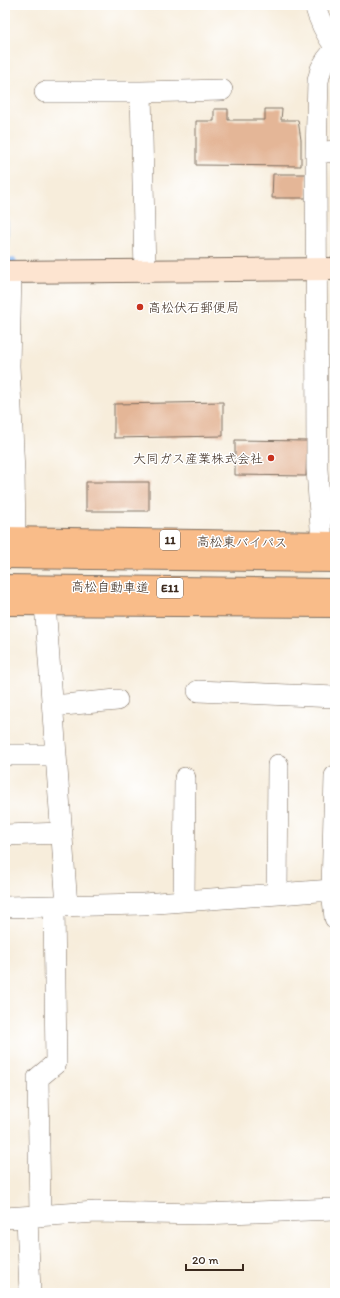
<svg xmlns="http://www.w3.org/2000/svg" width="340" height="1298" viewBox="0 0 340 1298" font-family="Itim,'Klee One',sans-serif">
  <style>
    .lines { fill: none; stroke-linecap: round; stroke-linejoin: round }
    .stream { stroke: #86b7f2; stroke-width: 5.5 }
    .building { fill: #e4b697 }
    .street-casing { stroke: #7d6e60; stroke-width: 22 }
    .secondary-casing { stroke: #7d6e60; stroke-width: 24 }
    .highway-casing { stroke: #7d6e60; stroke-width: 24 }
    .street { stroke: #fff; stroke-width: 21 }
    .secondary { stroke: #fde4d0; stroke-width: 22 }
    .highway { stroke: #f9bc89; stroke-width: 22 }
    .poi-dot { fill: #c8321e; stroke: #fff; stroke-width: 1.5 }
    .labels { text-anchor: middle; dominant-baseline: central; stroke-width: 3; stroke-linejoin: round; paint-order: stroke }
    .shield { fill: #fff; stroke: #766a62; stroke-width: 1 }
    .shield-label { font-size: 12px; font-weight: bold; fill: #3b2a1e }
    .poi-label { font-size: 13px; fill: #3b2a1e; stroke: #fff; text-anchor: start }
    .street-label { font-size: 13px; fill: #3b2a1e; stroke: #fff }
  </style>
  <rect width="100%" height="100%" fill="#fff"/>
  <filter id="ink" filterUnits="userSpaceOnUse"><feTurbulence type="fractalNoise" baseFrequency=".025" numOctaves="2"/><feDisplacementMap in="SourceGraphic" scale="8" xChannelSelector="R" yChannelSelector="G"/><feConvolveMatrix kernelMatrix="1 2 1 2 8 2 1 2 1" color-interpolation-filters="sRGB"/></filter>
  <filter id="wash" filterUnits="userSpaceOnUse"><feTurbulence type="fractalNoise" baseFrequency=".012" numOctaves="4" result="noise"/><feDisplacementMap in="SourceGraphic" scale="16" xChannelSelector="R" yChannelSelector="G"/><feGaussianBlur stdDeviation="0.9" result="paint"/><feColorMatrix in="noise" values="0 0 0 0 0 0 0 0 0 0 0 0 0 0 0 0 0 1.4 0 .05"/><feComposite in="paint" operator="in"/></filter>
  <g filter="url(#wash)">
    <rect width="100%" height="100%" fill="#f7eddb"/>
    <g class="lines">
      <path class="stream" d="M5,176L6,262L14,261"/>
    </g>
    <g id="blocks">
      <path class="building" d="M214,109H228V120H265V109H282L281,120H298L301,140V166L196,165V121H214Z
        M273,174H307V198H272Z
        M223,402V436L114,438V404Z
        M235,440L307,441L306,476L235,475Z
        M86,482H149V511H86Z"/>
    </g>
  </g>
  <g filter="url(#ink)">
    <use href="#blocks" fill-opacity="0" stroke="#7d6e60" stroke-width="1"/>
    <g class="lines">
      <g class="street-casing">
        <path id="street" d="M315,5C319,20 326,34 335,47
          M45,92H141
          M316,153L335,151
          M11,272L9,366L14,472L15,538
          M145,272L141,92L222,90
          M322,543L317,469L316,153L318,81L321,69L327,59L335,49
          M45,604L67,906
          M198,691L335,697
          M53,706L117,700
          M10,755H56
          M335,776L332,890L335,918
          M5,835L62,833
          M277,894L278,765
          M184,901L185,778
          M5,907L143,904L332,890
          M40,1216L38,1078L56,1063L54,906
          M27,1217L30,1293
          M5,1218L96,1212L203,1214L335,1209"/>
      </g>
      <g class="secondary-casing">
        <path id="secondary" d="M5,272L335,269"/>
      </g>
      <g class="highway-casing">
        <path id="highway" d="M5,538L335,543
          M5,557L335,561
          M5,586L335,590
          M5,604L335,606"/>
      </g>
      <use href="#street" class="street"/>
      <use href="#secondary" class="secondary"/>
      <use href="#highway" class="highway"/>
    </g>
  </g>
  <g class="poi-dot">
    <circle cx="140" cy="307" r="4"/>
    <circle cx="271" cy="458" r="4"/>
  </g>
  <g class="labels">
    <g class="shield">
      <rect x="160" y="530" width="20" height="20" rx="3"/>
      <rect x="157" y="578" width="26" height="20" rx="3"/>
    </g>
    <g class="shield-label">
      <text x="170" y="540">11</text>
      <text x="170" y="588">E11</text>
    </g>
    <g class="poi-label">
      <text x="148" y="307">高松伏石郵便局</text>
      <text x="263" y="458" text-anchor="end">大同ガス産業株式会社</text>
    </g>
    <g class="street-label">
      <text transform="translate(242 542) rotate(1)">高松東バイパス</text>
      <text transform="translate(110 587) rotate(1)">高松自動車道</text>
    </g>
  </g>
  <rect width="340" height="1298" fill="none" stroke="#fff" stroke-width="20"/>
  <path d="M186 1264v6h57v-6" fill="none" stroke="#3b2a1e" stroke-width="2"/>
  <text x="192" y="1264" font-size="12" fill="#3b2a1e" stroke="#ffffff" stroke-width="3" paint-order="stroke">20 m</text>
</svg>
